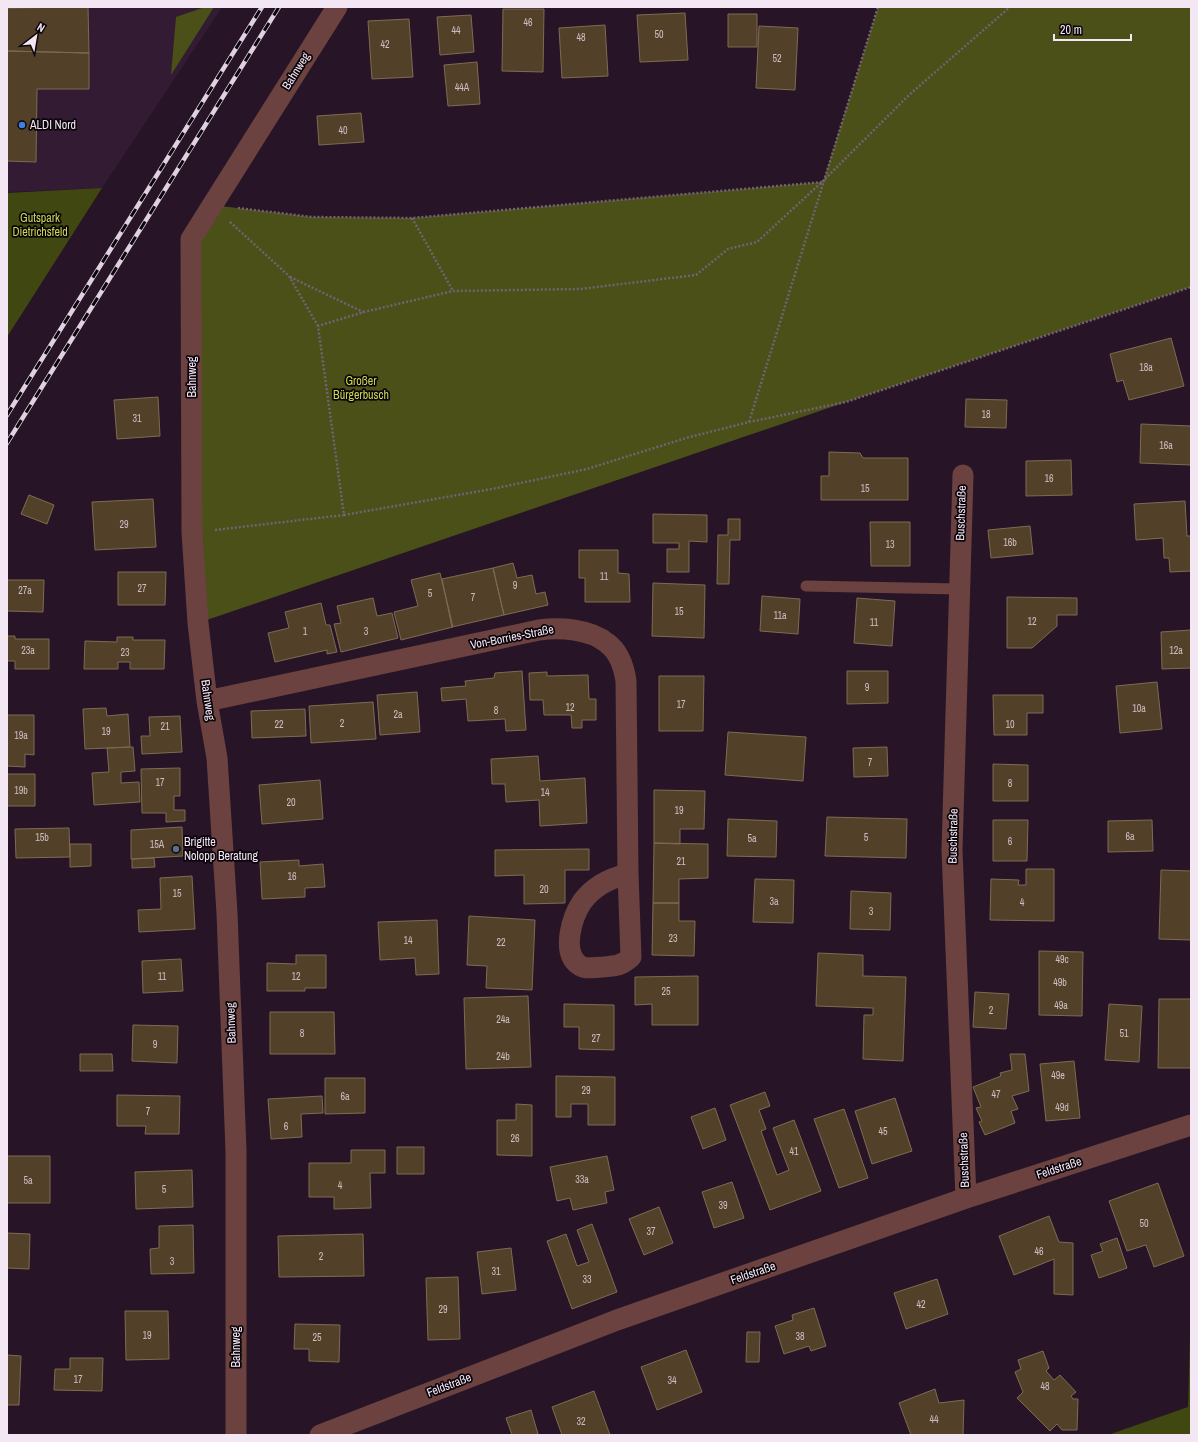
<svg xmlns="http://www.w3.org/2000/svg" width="1198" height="1442" viewBox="0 0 1198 1442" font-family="'Archivo Narrow',sans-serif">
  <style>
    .built { fill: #331c33 }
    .green { fill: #414711 }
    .forest { fill: #4a5018 }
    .building { fill: #524029; stroke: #7e6b53 }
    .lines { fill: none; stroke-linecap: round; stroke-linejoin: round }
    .path { stroke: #726272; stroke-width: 2.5; stroke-dasharray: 2 2; stroke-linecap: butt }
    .service { stroke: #6b423f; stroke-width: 11 }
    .minor { stroke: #6b423f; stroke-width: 21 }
    .rail-casing { stroke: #dfd1df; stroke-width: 4.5 }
    .rail { stroke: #0b050b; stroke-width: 3; stroke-dasharray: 9; stroke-linecap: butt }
    .shop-dot { fill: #3f7fe0; stroke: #0b050b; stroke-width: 1.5 }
    .service-dot { fill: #5c6f8a; stroke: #0b050b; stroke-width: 1.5 }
    .labels { text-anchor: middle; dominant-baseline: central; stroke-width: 3.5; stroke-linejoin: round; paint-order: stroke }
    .number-label { font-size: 10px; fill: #ccbdc1 }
    .street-label { font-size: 12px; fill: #f4e7f4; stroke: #0b050b }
    .poi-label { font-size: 12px; fill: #f4e7f4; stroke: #0b050b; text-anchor: start }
    .park-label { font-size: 12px; fill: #cad850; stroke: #0b050b }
  </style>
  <rect width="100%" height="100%" fill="#271527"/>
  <path class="built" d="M7,7L55,8L222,7L102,188L7,192Z"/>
  <path class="green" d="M102,188L7,337V193Z
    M1191,1302V1435H1108L1188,1407Z"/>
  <path class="forest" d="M205,7H214L171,75L176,17Z
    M878,7H1191V287L846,402L198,623L191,239L212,205L312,217L412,218L823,182Z"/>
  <path class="building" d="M88,7L89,53L7,51V8Z
    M503,9H544L543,72L502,71Z
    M685,13L688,60L640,62L637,15Z
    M728,14H757V47H728Z
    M471,15L474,52L440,55L437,17Z
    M409,19L413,77L372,79L368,21Z
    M605,25L608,76L562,78L559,28Z
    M759,26L798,28L795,90L756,88Z
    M7,51L89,53V89H37L36,162L7,161Z
    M477,62L480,104L448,106L444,65Z
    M361,113L364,142L319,145L317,116Z
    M1171,338L1184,386L1129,400L1123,380L1117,382L1110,354Z
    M158,397L160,436L117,439L114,400Z
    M966,399L1007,400L1006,428L965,427Z
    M1141,424L1191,426V465L1140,463Z
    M829,452L860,453L863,458H908V500H821V476H829Z
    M1071,460L1072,495L1026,496V461Z
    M29,495L54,505L47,524L21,514Z
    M153,499L156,547L95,550L92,502Z
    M1185,501L1187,536H1191V571L1170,572L1169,558H1164L1163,538L1136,540L1134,504Z
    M653,514L707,515V542L689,541V572H667V549H679V543H653Z
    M728,519H740V540H730L729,584H717L718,535H728Z
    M870,522H910V566H871Z
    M1030,526L1033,554L991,558L988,530Z
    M579,550H618V573L629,574L630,602H585V578H579Z
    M513,563L517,578L532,575L536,594L545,592L548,605L504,615L493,568Z
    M493,568L504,615L452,627L442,579Z
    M118,572H166L165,605H118Z
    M440,573L453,627L401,640L394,612L418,606L411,580Z
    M7,580H44L43,612L7,611Z
    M653,583L705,585L704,638L652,636Z
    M762,596L800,599L798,634L760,631Z
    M1007,597L1077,598V615H1057V626L1032,648H1007Z
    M373,598L377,616L392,613L398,638L341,652L334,624L341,623L337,606Z
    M857,598L895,601L892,646L854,643Z
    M321,603L326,625H330L337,652L327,654V650L275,662L268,633L289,628L285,612Z
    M1191,630V668L1162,669L1161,632Z
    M7,636H15V639H49V669H15V661H7Z
    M117,637H133V640H165L164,669H130V662H118V669H84L85,641L117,642Z
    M522,671L526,730L506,731L505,719L468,721L466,699L442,701L441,688L466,686L465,681L494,678L495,673Z
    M847,671H888V703L847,704Z
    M547,672V676L588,675L589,699H596V720H582V728H572L571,715H544L543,700H530L529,673Z
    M659,676H704L703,731H659Z
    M1157,682L1162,729L1120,733L1116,686Z
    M417,692L420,732L380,735L377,695Z
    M993,695H1043V713H1027V735H994Z
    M373,702L376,739L311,743L309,706Z
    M106,708L107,716L128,714L130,747L85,749L83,709Z
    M305,709L306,736L252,738L251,711Z
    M7,715H34V755L25,754V767L7,766Z
    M180,716L182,752L142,754L141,736H150L149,717Z
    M728,732L806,737L803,781L725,775Z
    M133,747L135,771L121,772V783L139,782L140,802L94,805L92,773L109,772L107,748Z
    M887,747L888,776L854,777L853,748Z
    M538,756L540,781L585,778L587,823L540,826L539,800L506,802L505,784H492L491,759Z
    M993,764L1028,765V801H993Z
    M180,768V796H174V810H185V821L166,822V813H142L141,769Z
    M7,774H35V806H7Z
    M320,780L323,819L262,824L259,785Z
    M654,790L705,791L704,829H680V844L654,843Z
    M827,817L907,819L906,858L825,856Z
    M728,819L777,821L776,857L727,856Z
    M993,820H1028L1027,861H993Z
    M1152,820L1153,851L1108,852V821Z
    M182,827L183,856L131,859V830Z
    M69,828L70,857L16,858L15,829Z
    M654,843L708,844V878L679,879V903H653Z
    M70,844H91V866L70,867Z
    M589,849V870H565V903L524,904V875L495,876V850Z
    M154,858L155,867L132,868V859Z
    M299,860V866L323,864L325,887L305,888V897L262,899L260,862Z
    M1026,869H1054V921L990,920L991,879L1019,880L1018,885H1026Z
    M1161,870L1191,871V940L1159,939Z
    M192,876L195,929L139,932L138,910L161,909L160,878Z
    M755,879L794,880L793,923L753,922Z
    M851,891L891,893L890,930L850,929Z
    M653,903H679V921H695L694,956L652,955Z
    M469,916L535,920L532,990L486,988L487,966L467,965Z
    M437,920L439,974L416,975L415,958L380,960L378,922Z
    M1039,951L1083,952L1082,1016L1039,1015Z
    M818,953L863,955V976L906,977L903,1061L863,1059L864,1015H873V1008L816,1006Z
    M296,955H326V988H305V991H267V963L296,964Z
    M181,959L183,991L143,993L142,961Z
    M698,976V1025H652V1004L635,1005V977Z
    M975,992L1009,994L1006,1029L973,1027Z
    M528,996L531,1067L466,1069L464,998Z
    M1159,999H1191V1068H1158Z
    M564,1004L614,1005V1050L579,1049V1027H564Z
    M1109,1004L1142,1006L1139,1062L1105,1060Z
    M270,1012H334L335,1054H270Z
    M133,1025L178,1026L177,1063L132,1061Z
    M80,1054H112L113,1071H80Z
    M1010,1054H1025L1029,1091L1012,1096L1018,1109L1011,1111L1015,1123L985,1135L979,1122L982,1121L976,1108L981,1107L973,1087L1001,1076L1000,1073L1012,1070Z
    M1074,1061L1080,1118L1046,1121L1040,1064Z
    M556,1076L615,1077V1125H588V1104H571V1117H556Z
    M325,1078H365V1113L325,1114Z
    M765,1092L770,1106L759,1110L766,1129L761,1131L777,1175L789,1170L773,1128L794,1120L821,1191L770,1210L730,1105Z
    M117,1095L180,1096L179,1134H145L146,1126H117Z
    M322,1096L323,1113L301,1114L302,1137L271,1139L268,1099Z
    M895,1098L912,1151L872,1164L855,1111Z
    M516,1104L532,1105V1156L497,1155V1120H516Z
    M715,1108L726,1140L703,1149L691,1117Z
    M844,1109L868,1178L839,1188L814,1119Z
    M397,1147H424V1174H397Z
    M351,1150H385V1173H370L371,1208L334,1209V1197H309V1163H351Z
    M7,1156H50V1203H7Z
    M607,1156L614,1190L605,1192L607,1203L573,1210L570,1198L557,1201L550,1167Z
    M192,1170L193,1207L136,1209L135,1172Z
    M732,1182L744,1218L714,1228L702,1192Z
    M1158,1183L1184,1256L1154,1267L1146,1245L1127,1251L1109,1201Z
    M659,1207L673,1243L644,1255L629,1219Z
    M1049,1216L1059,1242L1073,1243V1295L1054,1294V1259L1014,1275L999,1236Z
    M592,1224L617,1292L572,1309L547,1241L566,1234L577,1266L589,1262L577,1230Z
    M193,1225L194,1273L151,1274L150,1249L159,1248V1226Z
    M7,1233L30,1234L29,1269L7,1268Z
    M363,1234L364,1276L279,1277L278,1236Z
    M1117,1238L1127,1268L1099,1278L1091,1255L1103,1251L1100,1244Z
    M511,1248L516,1290L482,1294L477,1252Z
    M458,1277L460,1339L428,1340L426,1278Z
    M937,1279L948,1314L906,1329L894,1293Z
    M814,1308L826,1346L811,1351L809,1346L784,1354L775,1326L793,1320L792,1315Z
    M125,1311H168L169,1359L126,1360Z
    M295,1324L340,1325L339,1362L309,1361V1349H294Z
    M747,1332H760L759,1362H746Z
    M686,1350L702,1392L657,1410L641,1367Z
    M1043,1351L1049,1368L1046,1371L1054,1380L1060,1375L1076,1392L1071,1396L1073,1399H1078L1077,1430H1062L1057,1424L1050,1431L1017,1398L1023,1392L1015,1372L1021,1369L1018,1360Z
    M7,1355L21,1356L19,1405H7Z
    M70,1358H103L102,1391L54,1390L55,1369H70Z
    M935,1389L939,1403L964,1400L963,1435H911L899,1403Z
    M594,1391L610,1435H562L552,1407Z
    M531,1410L538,1434L533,1435H512L506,1418Z"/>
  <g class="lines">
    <path class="path" d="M238,208L312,217L412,218L823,182
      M412,218L453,291
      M230,222L289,276L318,326
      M290,277L363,312
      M749,422L878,7
      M344,515L492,489L587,469L686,438L749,422L846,402L1191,287
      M215,530L344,515L318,326L364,312L453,291L580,289L696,275L728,249L757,242L823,181L909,95L1010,7"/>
    <path class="service" d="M806,586L959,589"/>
    <path class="minor" d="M963,475L952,850L966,1198
      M207,701L539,630C560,627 590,629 607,643C619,652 624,667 626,681L628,874L631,957C621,966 616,966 603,967C595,967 585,970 579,965C561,952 572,917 582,902C593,887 610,878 628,874
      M236,1435V1151L227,913L217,758L207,701L198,623L192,532L191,239L337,7
      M320,1435L617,1320L966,1198L1191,1125"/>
    <g class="rail-casing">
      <path id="rail" d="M7,415L262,7
        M7,443L279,7"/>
    </g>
    <use href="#rail" class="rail"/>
  </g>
  <circle class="shop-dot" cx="22" cy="125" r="4"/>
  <circle class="service-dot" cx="176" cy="849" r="4"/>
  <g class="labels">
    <g class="number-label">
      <text x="528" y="22">46</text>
      <text x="456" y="30">44</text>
      <text x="659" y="34">50</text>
      <text x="581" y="37">48</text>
      <text x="385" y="44">42</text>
      <text x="777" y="58">52</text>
      <text x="462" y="87">44A</text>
      <text x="343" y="130">40</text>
      <text x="1146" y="367">18a</text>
      <text x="986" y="414">18</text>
      <text x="137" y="418">31</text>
      <text x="1166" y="445">16a</text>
      <text x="1049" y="478">16</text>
      <text x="865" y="488">15</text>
      <text x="124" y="524">29</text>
      <text x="1010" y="542">16b</text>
      <text x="890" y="544">13</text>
      <text x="604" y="576">11</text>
      <text x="515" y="585">9</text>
      <text x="142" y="588">27</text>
      <text x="25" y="590">27a</text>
      <text x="430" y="593">5</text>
      <text x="473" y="597">7</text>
      <text x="679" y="611">15</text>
      <text x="780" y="615">11a</text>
      <text x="1032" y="621">12</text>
      <text x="874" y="622">11</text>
      <text x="305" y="631">1</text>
      <text x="366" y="631">3</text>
      <text x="28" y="650">23a</text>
      <text x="1176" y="650">12a</text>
      <text x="125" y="652">23</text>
      <text x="867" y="687">9</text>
      <text x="681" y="704">17</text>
      <text x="570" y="707">12</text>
      <text x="1139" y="708">10a</text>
      <text x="496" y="710">8</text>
      <text x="398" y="714">2a</text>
      <text x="342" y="723">2</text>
      <text x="279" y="724">22</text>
      <text x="1010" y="724">10</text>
      <text x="165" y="726">21</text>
      <text x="106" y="731">19</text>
      <text x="21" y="735">19a</text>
      <text x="870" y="762">7</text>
      <text x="160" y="782">17</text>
      <text x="1010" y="783">8</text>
      <text x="21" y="790">19b</text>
      <text x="545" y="792">14</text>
      <text x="291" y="802">20</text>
      <text x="679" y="810">19</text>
      <text x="1130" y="836">6a</text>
      <text x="42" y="837">15b</text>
      <text x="866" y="837">5</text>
      <text x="752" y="838">5a</text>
      <text x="1010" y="841">6</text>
      <text x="157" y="844">15A</text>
      <text x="681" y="861">21</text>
      <text x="292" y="876">16</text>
      <text x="544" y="889">20</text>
      <text x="177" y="893">15</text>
      <text x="774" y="901">3a</text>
      <text x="1022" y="902">4</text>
      <text x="871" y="911">3</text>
      <text x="673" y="938">23</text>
      <text x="408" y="940">14</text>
      <text x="501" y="942">22</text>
      <text x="1062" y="959">49c</text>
      <text x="162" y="976">11</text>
      <text x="296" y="976">12</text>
      <text x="1060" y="982">49b</text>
      <text x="666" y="991">25</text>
      <text x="1061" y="1005">49a</text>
      <text x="991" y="1010">2</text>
      <text x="503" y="1019">24a</text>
      <text x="302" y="1033">8</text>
      <text x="1124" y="1033">51</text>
      <text x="596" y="1038">27</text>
      <text x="155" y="1044">9</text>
      <text x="503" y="1056">24b</text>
      <text x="1058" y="1075">49e</text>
      <text x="586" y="1090">29</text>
      <text x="996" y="1094">47</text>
      <text x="345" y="1096">6a</text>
      <text x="1062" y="1107">49d</text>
      <text x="148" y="1111">7</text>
      <text x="286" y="1126">6</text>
      <text x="883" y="1131">45</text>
      <text x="515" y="1138">26</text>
      <text x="794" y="1151">41</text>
      <text x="582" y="1179">33a</text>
      <text x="28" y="1180">5a</text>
      <text x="340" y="1185">4</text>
      <text x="164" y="1189">5</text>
      <text x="723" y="1205">39</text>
      <text x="1144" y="1223">50</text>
      <text x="651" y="1231">37</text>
      <text x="1039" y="1251">46</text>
      <text x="321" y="1256">2</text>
      <text x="172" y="1261">3</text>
      <text x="496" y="1271">31</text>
      <text x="587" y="1279">33</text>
      <text x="921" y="1304">42</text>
      <text x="443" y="1309">29</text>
      <text x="147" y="1335">19</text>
      <text x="800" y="1336">38</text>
      <text x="317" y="1337">25</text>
      <text x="78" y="1379">17</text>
      <text x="672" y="1380">34</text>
      <text x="1045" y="1386">48</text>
      <text x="934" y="1419">44</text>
      <text x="581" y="1421">32</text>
    </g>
    <g class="street-label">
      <text transform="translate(296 71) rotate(-58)">Bahnweg</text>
      <text transform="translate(192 377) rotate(-90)">Bahnweg</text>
      <text transform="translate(961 513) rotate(-88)">Buschstraße</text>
      <text transform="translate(512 637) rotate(-11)">Von-Borries-Straße</text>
      <text transform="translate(208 700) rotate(82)">Bahnweg</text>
      <text transform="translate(953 836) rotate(-89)">Buschstraße</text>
      <text transform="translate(231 1023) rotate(-92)">Bahnweg</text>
      <text transform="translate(964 1160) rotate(-92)">Buschstraße</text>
      <text transform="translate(1059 1168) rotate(-18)">Feldstraße</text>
      <text transform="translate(753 1273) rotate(-19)">Feldstraße</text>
      <text transform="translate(236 1347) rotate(-90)">Bahnweg</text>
      <text transform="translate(449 1385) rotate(-21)">Feldstraße</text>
    </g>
    <g class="poi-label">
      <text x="30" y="125">ALDI Nord</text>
      <text x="184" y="842">Brigitte<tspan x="184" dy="14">Nolopp Beratung</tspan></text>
    </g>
    <g class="park-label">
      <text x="40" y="218">Gutspark<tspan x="40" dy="14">Dietrichsfeld</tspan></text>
      <text x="361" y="381">Großer<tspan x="361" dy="14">Bürgerbusch</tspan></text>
    </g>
  </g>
  <rect width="1198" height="1442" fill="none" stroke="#f4e7f4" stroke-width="16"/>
  <g transform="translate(36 36) rotate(31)" stroke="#0b050b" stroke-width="3" paint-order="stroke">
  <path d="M0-3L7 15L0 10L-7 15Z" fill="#f4e7f4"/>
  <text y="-6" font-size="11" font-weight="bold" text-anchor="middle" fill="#f4e7f4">N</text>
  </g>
  <path d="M1054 34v6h77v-6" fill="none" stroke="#f4e7f4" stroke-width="2"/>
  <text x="1060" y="34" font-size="12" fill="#f4e7f4" stroke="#0b050b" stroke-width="3" paint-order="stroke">20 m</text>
</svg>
